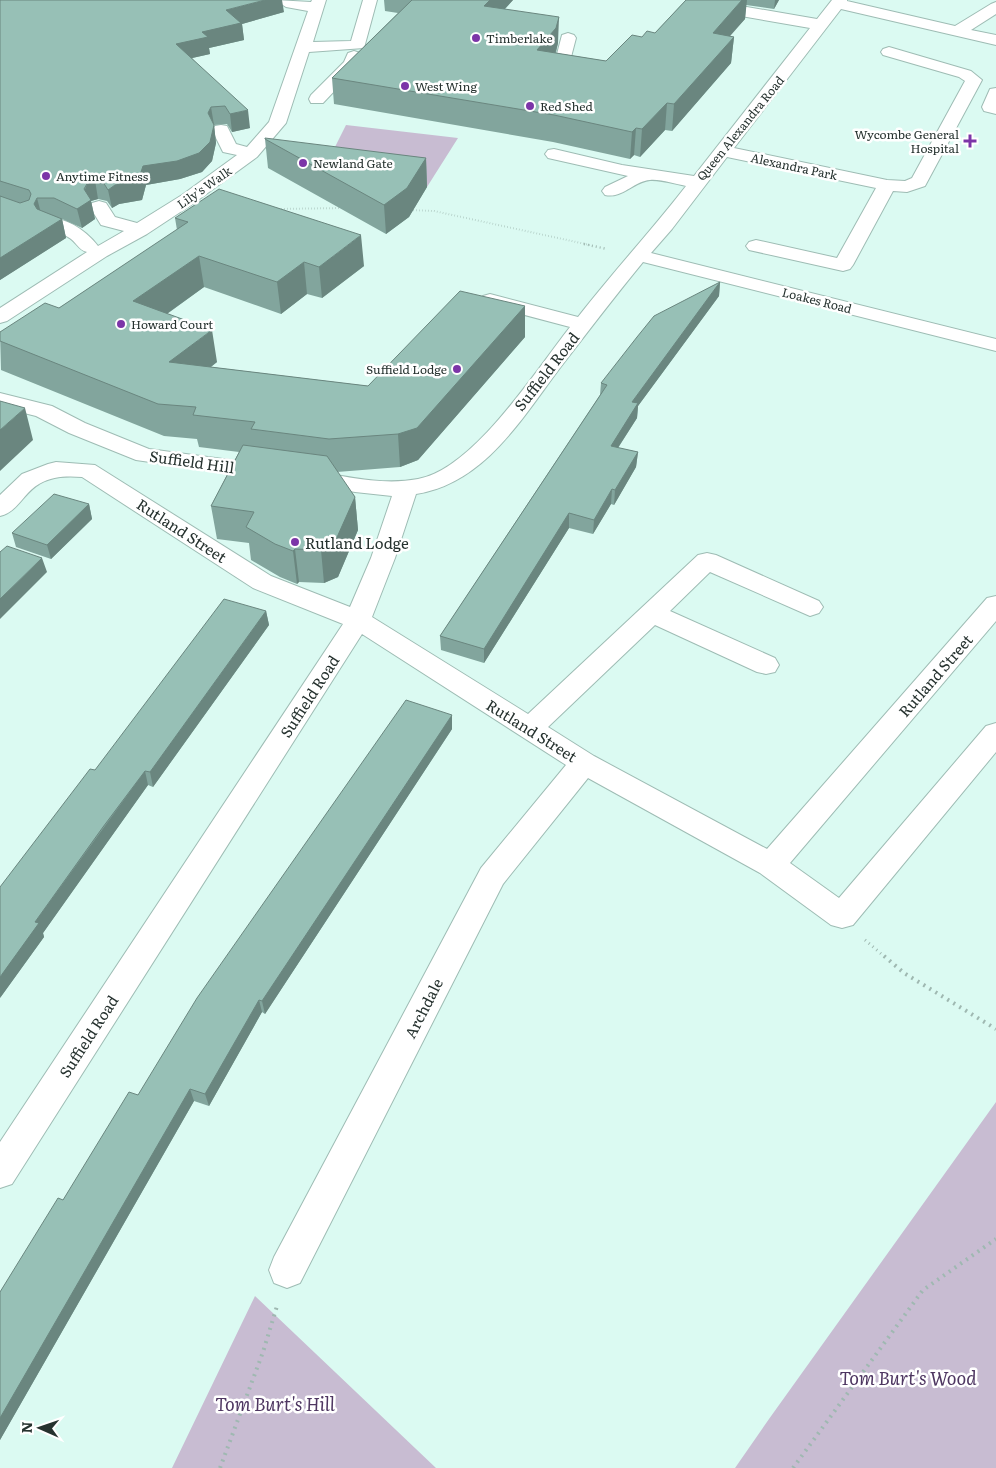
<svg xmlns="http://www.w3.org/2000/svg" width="996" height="1468" viewBox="0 0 996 1468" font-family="Literata,serif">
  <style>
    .green { fill: #c8bcd2 }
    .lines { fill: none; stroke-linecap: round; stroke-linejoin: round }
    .minor-casing { stroke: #9ebcb4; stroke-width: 2 }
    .path-far3 { stroke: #9fb8b1; stroke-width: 2; stroke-dasharray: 0.5 2.5; stroke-linecap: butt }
    .path-far2 { stroke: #9fb8b1; stroke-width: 2.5; stroke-dasharray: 1 3; stroke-linecap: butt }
    .path-far1 { stroke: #9fb8b1; stroke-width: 3; stroke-dasharray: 1 4; stroke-linecap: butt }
    .path { stroke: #9fb8b1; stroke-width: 4; stroke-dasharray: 2 5; stroke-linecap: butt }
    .minor { fill: #fff; fill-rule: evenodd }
    .wall { fill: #82a59d }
    .shaded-wall { fill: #6a867f }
    .building { fill: #97c0b6; stroke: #6a867f }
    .poi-dot { fill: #7c35a8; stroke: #fff; stroke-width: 2 }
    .labels { text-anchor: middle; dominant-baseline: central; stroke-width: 5; stroke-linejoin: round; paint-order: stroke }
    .far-poi-label { font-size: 12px; fill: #26322f; stroke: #fff; text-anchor: start }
    .far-street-label { font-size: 12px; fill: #26322f; stroke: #fff }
    .street-label { font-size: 15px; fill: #26322f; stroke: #fff }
    .poi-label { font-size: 15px; fill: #26322f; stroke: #fff; text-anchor: start }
    .near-park-label { font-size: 18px; font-style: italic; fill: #4e3661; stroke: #fff }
  </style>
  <rect width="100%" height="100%" fill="#dbfaf2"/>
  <path class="green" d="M346,125L458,138L427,187L337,161L343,147H335Z
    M996,1102V1468H735L769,1419Z
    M255,1296L275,1315L436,1468H172Z"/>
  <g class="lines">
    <g class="minor-casing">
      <path id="minor" d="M275,0L311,2L312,0H326L313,42L351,41L363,0H377L364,48L309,52L286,123L257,157L194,203L147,234L107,256L7,321L0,323V308L87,252C78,250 76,241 68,237C59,231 46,232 40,223L42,219C62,214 86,230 98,246L124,231L101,225L90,207L92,203L99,201L106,203L115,217L137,223L182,195L237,155L223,152L212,130L215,126L221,125L227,126L236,144L247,147L269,122L308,11L286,7Z
        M832,0H847V1L955,26L991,4L996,2V14L971,30L996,35V45L841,9L734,148L887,180L905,181L912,178L965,81L959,77L883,55L881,52L883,49L889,47L971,71L982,80L925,186L907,192L893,191L853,265L850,269L843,271L749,250L746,246L749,242L756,240L837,258L876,188L727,157L672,229L651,253L996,339V351L643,262C615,296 589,330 563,364C523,416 486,483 416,494L395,558L372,617L528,714L698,555L707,553L716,555L819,601L823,607L819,613L810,616L710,572L670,611L775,658L779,665L775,672L766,674L757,672L655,625L548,727L594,756L767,849L987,598L996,596V621L790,863L839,898L986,726L996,723V752L853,925L842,928L831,925L760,873L588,778L503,884L300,1283L287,1288L274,1283L269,1270L274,1257L481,868L566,765L362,634L12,1184L0,1188V1142L343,624L253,588L82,477C67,476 53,476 39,484C24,492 18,512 0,516V495L22,474L48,464L56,462L95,465L271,576L350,607L371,558L392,496L355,492L300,482L296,477L300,472L308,470C344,476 382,486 418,479C474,469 536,370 570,327L483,304L480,300L483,296L490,294L578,317C614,271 651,231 686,186C675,184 661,179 650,180C634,181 622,199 605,195L602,191L605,187L628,176L548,158L545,154L548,150L554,149L622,165L694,176L810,28L718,12L713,10L710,7L713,4L718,2L817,19Z
        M568,33L574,35L576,38L571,57H559L557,54L562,35Z
        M354,51L360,53L362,56L358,66L323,103H311L309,99L311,95L344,62L348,53Z
        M996,88V114L984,111L982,107L990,89Z
        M0,393L52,406L85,423L149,449L268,465L276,467L280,472L276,477L268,479L136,460L69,433L36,416L0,407Z"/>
    </g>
    <path class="path-far3" d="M278,209L341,208
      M410,210L434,211L590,245"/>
    <path class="path-far2" d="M584,244L607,249"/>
    <path class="path-far1" d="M865,940L886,958"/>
    <path class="path" d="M884,956L904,973L996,1029
      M220,1468L263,1352L277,1306
      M793,1468L923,1290L996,1239"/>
    <use href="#minor" class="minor"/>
  </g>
  <path class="wall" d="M0,0L284,12L242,24L244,40L209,48L210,54L192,58L250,128L232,132L227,124L214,125L216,143L212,161L202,172L180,179L146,185L142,200L119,204L112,208L107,201L98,199L91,201L95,219L82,228L58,217L62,219L66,238L0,280Z
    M384,0H513L505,9L558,43L556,53L606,61L642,37L655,33L686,0H779L774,9L746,5L745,19L729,36L734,37L731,63L672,131L665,130L640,157L634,155L630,159L553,142L334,104L332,78L398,13L385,11Z
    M265,139L426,158L427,187L409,217L386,234L268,168Z
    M175,218L364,266L322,298L307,294L281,314L204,287L167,314L217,362L211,367L368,386L525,306V337L418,460L400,467L337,472L355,497L358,530L338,577L324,583L299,582L297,584L280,577L251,560L249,543L217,539L211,506L239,452L199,447L197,439L164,436L1,370L0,332L59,308L177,230Z
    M720,282L719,296L638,406L637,418L618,448L638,452L636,467L614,505L611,504L593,534L569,528L484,663L441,650L440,636L600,395L601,383Z
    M89,504L92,519L51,559L16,547L12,533Z
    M266,611L269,625L153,787L148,785L108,841L43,933L44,937L0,998L95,770Z
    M452,715V729L265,1014L262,1012L209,1106L194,1101L0,1440V1292L63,1200L138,1095Z"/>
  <path class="shaded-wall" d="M265,0H282L284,12L242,24L244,40L209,48L210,54L179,61L176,44L202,32L226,10Z
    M490,0H513L484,31V6Z
    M742,0H747L745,19L710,59L713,33Z
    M775,0H779L774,9Z
    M559,17L558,43L555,54L537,50Z
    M734,37L731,63L672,131L674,104Z
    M667,103L665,130L640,157L642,129Z
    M211,107L214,125L208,113Z
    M248,110L250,128L232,132L230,114Z
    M214,125L216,143L212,161L202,172L180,179L146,185L142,200L119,204L112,208L108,190L143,166Z
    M636,128L634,155L630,159L632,132Z
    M426,158L427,187L409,217L386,234L384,205Z
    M95,180L98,199L91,201L95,219L82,228L77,209L88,182Z
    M37,198L42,217L34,204Z
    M62,219L66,238L0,280V258Z
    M361,235L364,266L322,298L319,267Z
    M199,256L204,287L140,333L133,301Z
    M304,262L307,294L281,314L277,282Z
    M720,282L719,296L638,406L637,418L610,460L611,446L632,402Z
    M525,306V337L418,460L400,467L398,434Z
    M212,330L217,362L175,394L169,362Z
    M25,408L33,440L0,471V430Z
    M638,452L636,467L614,505L615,490Z
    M612,489L611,504L593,534L594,520Z
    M355,497L358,530L338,577L324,583L321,550Z
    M89,504L92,519L51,559L47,545Z
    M569,513V528L484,663V649Z
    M295,549L299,582L297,584L293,551Z
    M42,558L47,572L0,619V599Z
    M266,611L269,625L153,787L150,772Z
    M452,715V729L265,1014L262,1001Z
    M145,771L148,785L43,933L44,937L0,998V977L35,922Z
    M259,1000L262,1012L209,1106L205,1094Z
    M190,1089L194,1101L0,1440V1418Z"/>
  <path class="building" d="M0,0H265L226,10L241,23L202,32L208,37L176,44L248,110L230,114L225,106L211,107L208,113L214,125L210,142L199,153L177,161L143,166L138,181L115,185L108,190L103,182L95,180L88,182L84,189L91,200L77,209L54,198H37L34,204L37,209L62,219L0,258V196L20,203L29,200L31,194L29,190L0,181Z
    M412,0H490L484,6L559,17L556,28L537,50L606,61L632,35L642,37L647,31L655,33L686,0H742L713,33L734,37L674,104L667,103L642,129L636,128L632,132L554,115L332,78Z
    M265,138L426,158L407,188L384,205L265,139Z
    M219,189L361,235L319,267L304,262L277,282L199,256L133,301L212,330L169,362L368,386L460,291L525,306L417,428L398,434L329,439L251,429L255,422L193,415L196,407L158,404L0,341V332L45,303L59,308L188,222L175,218Z
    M720,282L632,402L638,403L611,446L638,452L615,490L612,489L594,520L569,513L484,649L440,636L607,385L601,383L637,337L654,316Z
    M0,401L25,408L0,430Z
    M243,445L327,456L355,497L334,544L321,550L295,549L293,551L275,544L246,527L254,512L211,506Z
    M54,494L89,504L47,545L12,533Z
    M7,546L42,558L0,599V552Z
    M224,599L266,611L150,772L145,771L103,827L35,922L39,923L0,977V887L90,769L95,770Z
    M406,700L452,715L262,1001L259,1000L205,1094L190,1089L0,1418V1292L58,1198L63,1200L129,1092L138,1095L197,998Z"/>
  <g class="poi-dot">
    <circle cx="476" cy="38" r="5"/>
    <circle cx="405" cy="86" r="5"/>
    <circle cx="530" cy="106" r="5"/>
    <path d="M967.5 133.5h5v5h5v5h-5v5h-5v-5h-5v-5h5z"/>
    <circle cx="303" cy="163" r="5"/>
    <circle cx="46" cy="176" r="5"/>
    <circle cx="121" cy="324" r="5"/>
    <circle cx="457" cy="369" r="5"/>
    <circle cx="295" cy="542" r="5"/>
  </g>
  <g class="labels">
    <g class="far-poi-label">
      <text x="486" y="38">Timberlake</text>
      <text x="415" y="86">West Wing</text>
      <text x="540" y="106">Red Shed</text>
      <text x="959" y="134" text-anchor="end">Wycombe General<tspan x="959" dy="14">Hospital</tspan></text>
      <text x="313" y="163">Newland Gate</text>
      <text x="56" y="176">Anytime Fitness</text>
      <text x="131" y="324">Howard Court</text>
      <text x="447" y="369" text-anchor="end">Suffield Lodge</text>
    </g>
    <g class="far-street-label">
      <text transform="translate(740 128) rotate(-51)">Queen Alexandra Road</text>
      <text transform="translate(794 166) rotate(12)">Alexandra Park</text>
      <text transform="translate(204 187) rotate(-35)">Lily's Walk</text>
      <text transform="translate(817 300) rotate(14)">Loakes Road</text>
    </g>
    <g class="street-label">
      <text transform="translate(546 371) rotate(-52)">Suffield Road</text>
      <text transform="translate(192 461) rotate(8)">Suffield Hill</text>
      <text transform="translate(182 530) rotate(33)">Rutland Street</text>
      <text transform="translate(935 675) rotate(-49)">Rutland Street</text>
      <text transform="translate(309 696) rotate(-57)">Suffield Road</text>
      <text transform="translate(532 730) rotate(32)">Rutland Street</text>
      <text transform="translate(423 1008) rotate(-63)">Archdale</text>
      <text transform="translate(88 1036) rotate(-57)">Suffield Road</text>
    </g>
    <g class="poi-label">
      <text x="305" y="542">Rutland Lodge</text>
    </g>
    <g class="near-park-label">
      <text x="908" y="1377">Tom Burt's Wood</text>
      <text x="275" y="1403">Tom Burt's Hill</text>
    </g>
  </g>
  <g transform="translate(40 1428) rotate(272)" stroke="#ffffff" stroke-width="4" paint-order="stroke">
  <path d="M0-4L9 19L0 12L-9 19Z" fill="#26322f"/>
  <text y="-8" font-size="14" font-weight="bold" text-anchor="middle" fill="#26322f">N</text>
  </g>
</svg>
